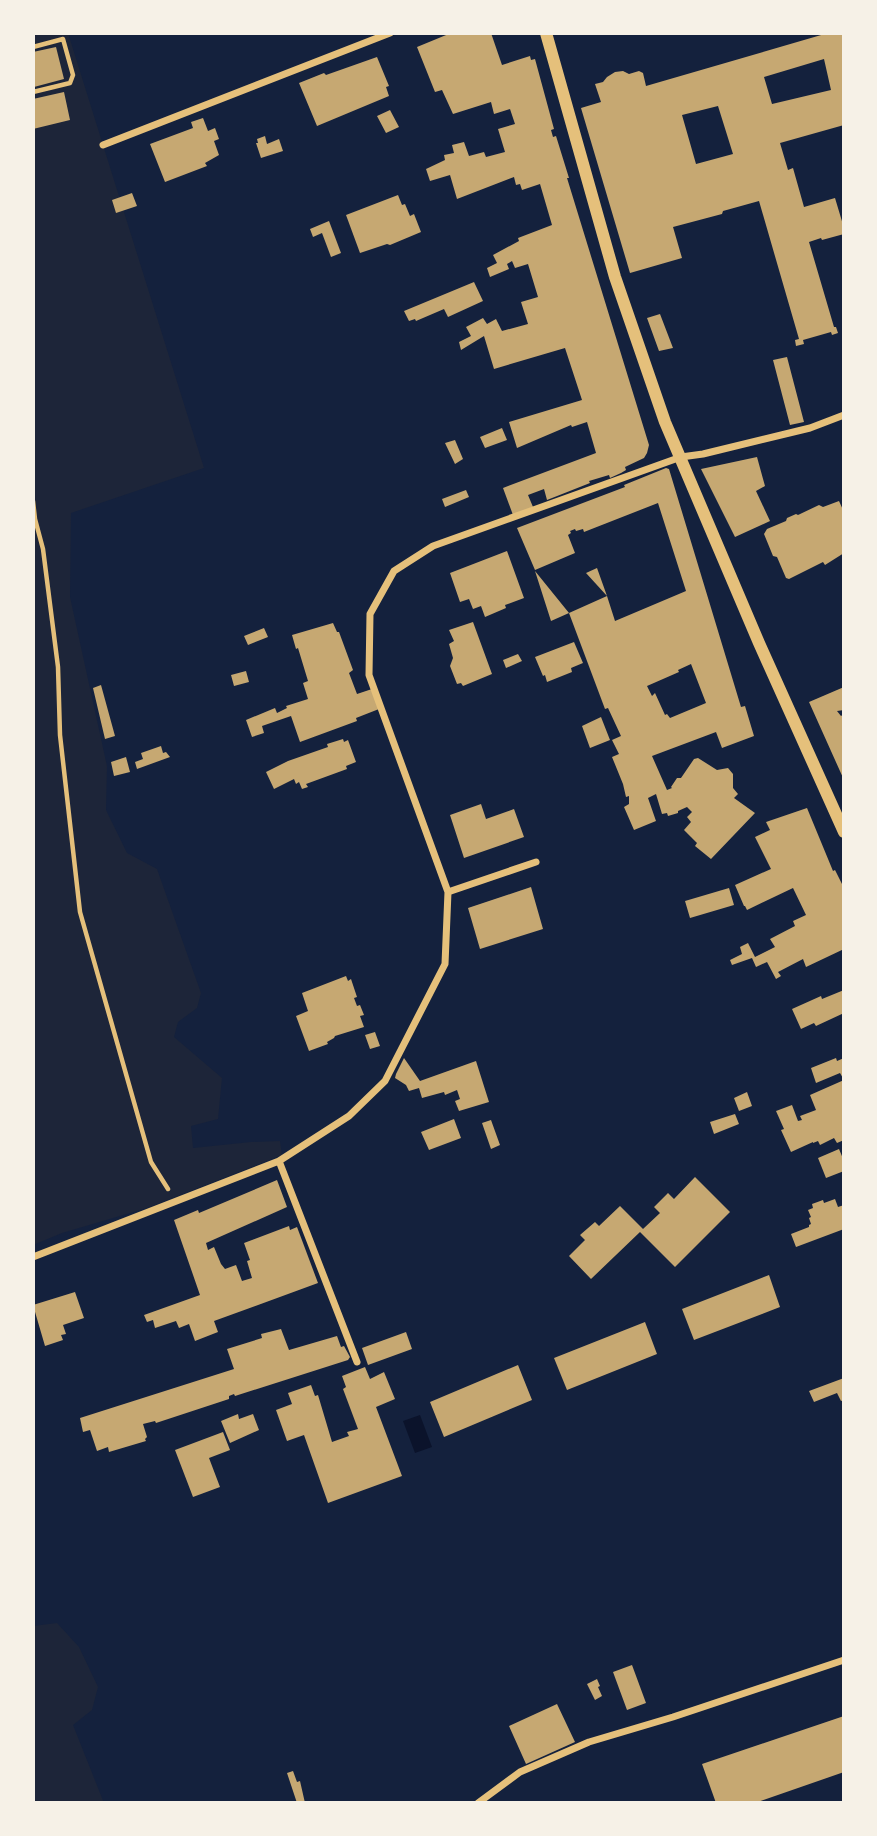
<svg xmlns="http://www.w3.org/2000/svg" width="877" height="1836" viewBox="0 0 877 1836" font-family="'PT Sans',sans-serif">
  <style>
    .green { fill: #1d2539 }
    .water { fill: #0b132b }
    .building { fill: #c6a872; fill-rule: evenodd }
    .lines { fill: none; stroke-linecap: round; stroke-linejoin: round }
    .path { stroke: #e5c07b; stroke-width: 4.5 }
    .minor { stroke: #e5c07b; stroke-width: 7 }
    .tertiary { stroke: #e5c07b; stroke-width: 12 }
  </style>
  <rect width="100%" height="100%" fill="#14213d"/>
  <path class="green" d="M33,33H68L204,468L71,513L70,597L107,766L106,810L127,853L157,869L201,993L197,1008L178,1022L174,1037L222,1078L218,1119L191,1126L193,1148L251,1142L280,1141L282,1155L147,1208L62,1233L33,1245Z
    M57,1623L79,1647L98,1687L92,1710L73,1725L104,1803H33V1626Z"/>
  <path class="water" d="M420,1415L432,1447L415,1453L403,1421Z"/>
  <path class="building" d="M451,33H491L502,65L530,56L531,60L535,59L554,129L551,130L553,137L556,136L569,178H567L649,445L647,453L644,458L625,467L626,470L621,473L610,478L609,475L589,481L590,483L547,500L544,489L528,495L533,507L513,515L503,488L596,453L587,422L572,427L571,425L517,448L509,422L582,400L565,348L494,369L484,336L461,350L459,342L471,336L466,327L483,318L487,324L496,319L502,331L528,324L521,302L538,297L528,264L515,268L512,261L507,264L509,269L490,277L487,268L497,263L493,255L519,241L518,238L552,225L540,184L522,190L520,184L516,185L514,177L457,199L450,175L430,181L426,169L445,160L444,155L454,153L452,145L464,142L469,156L484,152L486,157L505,152L498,129L515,124L510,109L494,114L491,102L453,114L442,90L435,92L417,47Z
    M828,33H844V125L780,143L788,170L793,168L804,207L835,198L844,228V234L822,240L821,238L809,242L834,327H836L838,333L832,335L831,332L803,340L804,344L796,346L795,340L799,339L759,201L723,211L722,214L673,227L682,258L630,273L581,108L601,102L595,84L603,82L607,77L615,72L623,71L629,74L639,71L643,73L646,86ZM824,59L831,90L772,104L764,77ZM718,106L733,154L696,164L682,115Z
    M56,47L64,79L34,87L33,52Z
    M377,57L389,86L386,87L389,96L317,126L299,83L324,73L326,75Z
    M64,92L70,120L33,129V99Z
    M390,110L399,127L386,133L377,116Z
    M203,118L208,131L215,128L219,139L214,141L219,155L205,163L207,166L165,182L150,144L193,128L191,122Z
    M265,136L267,144L279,139L283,151L261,158L256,143H258L257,139Z
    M132,193L137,206L116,213L112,200Z
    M398,195L402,205L405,204L410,216L414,214L421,232L390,245L387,244L360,253L346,215Z
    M329,221L341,253L331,257L322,233L313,237L310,229Z
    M474,282L483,301L448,317L444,309L416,321L415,319L409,321L404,311Z
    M660,314L673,348L659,351L647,318Z
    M787,357L804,422L790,425L773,360Z
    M502,428L507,440L485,448L480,437Z
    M455,440L463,459L455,464L445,443Z
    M757,457L765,486L756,491L770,521L735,537L701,469Z
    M666,468L669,469L741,707L745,706L754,736L722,748L716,732L652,756L667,790L672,788L671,787L677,778H681L694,759L698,758L717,770L728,768L733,774V788L738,794L734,798L755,813L711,859L695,846L697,843L684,830L691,822L687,817L692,812L687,807L678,811V813L668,816L667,813L662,814L656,794L648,798L656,821L634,830L624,807L629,804V796L626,797L623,784L612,757L619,754L612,740L621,736L608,708L605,709L569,613L551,621L535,571L569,613L607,596L615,621L686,591L658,503L584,532L583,529L576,531L575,529L570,531L571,533L568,535L575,553L535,570L517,528L625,487L624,485ZM691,664L706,703L670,718L667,714L665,715L655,693L652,696L647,686L679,672L678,670Z
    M466,490L469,497L445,507L442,499Z
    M839,501L844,512V553L825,565L823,562L789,579L786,578L777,557L773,556L764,534L767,529L786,521L787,518L796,514L798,515L819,505L823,507Z
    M507,551L524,598L505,605L506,608L485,617L481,606L473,609L469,599L460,602L450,573Z
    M597,568L607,596L586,573Z
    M473,622L492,674L463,686L461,683L457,684L450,666L453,658L449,644L454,641L449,630Z
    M333,623L337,632H339L353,670L349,673L357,694L372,689L379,709L356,718L357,721L300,742L291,716L262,726L264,733L252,737L246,720L275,708L277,713L287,708L286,706L308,699L303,683L308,681L298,648L296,649L292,635Z
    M264,628L268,637L248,645L244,636Z
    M574,642L583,663L571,668L572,672L547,682L545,675L543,676L535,657Z
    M518,654L522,661L506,668L503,660Z
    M246,671L249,682L234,686L231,675Z
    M101,685L115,736L105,739L93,688Z
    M844,687V710L837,711L841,716L844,714V780L809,702Z
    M601,717L610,740L590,748L582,726Z
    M343,739L344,742L348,740L356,762L346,766L347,769L306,784L308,787L302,789L299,782L296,784L294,779L274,789L266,772L288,761L328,747L327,744Z
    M161,746L163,753L166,752L170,757L137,769L135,762L143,759L141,753Z
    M126,757L130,772L114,776L111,762Z
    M481,804L486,819L514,809L524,837L464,858L450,815Z
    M807,808L833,871L835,870L844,888V949L806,967L803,959L778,972L781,976L776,979L767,962L756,967L752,958L732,965L730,960L742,954L740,947L748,943L755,957L775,947L770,939L795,926L793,921L806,915L793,888L747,910L745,906H744L735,885L771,869L755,837L770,830L766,822Z
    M531,887L543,929L480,949L468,908Z
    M729,888L734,905L690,918L685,901Z
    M346,976L348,981L351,979L357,997L354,998L357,1006L360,1005L364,1015L360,1016L364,1027L335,1036L334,1038L327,1042L328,1044L309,1051L296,1016L308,1011L302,993Z
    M844,990V1013L816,1026L814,1023L801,1029L792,1009L821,996L822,999Z
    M375,1032L380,1046L370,1049L365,1035Z
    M404,1058L420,1081L476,1061L489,1102L459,1111L455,1101L460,1099L457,1090L445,1095L444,1092L422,1098L419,1088L409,1091L406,1085L395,1078L396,1074Z
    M836,1058L837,1061L844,1058V1140L837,1143L834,1138L820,1145L818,1141L813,1143V1142L791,1152L781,1130L784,1129L776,1111L792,1105L798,1121L802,1120L800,1116L816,1110L810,1095L844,1080L840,1073L816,1083L811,1068Z
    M747,1092L752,1106L739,1111L734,1098Z
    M735,1114L739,1124L714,1134L710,1122Z
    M454,1119L461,1138L429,1150L421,1132Z
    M491,1120L500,1145L491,1149L482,1123Z
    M839,1149L844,1161V1171L826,1178L818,1158Z
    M695,1177L730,1212L675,1267L640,1232L591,1279L569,1256L585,1240L580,1235L595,1222L599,1226L620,1206L643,1229L660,1213L654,1207L668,1193L674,1199Z
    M277,1180L287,1207L206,1243L208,1250L214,1247L221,1264L225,1269L236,1265L242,1281L252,1278L247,1261L250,1260L244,1243L289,1226L290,1230L297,1227L318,1283L214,1321L218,1332L195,1341L189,1324L179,1328L176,1321L155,1328L153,1320L147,1322L144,1315L200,1295L174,1220L198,1210L199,1213Z
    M835,1199L838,1207L844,1205V1229L796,1247L791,1234L809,1227V1225L811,1224L809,1218L811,1217L808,1210L813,1208L812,1204L823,1200L824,1203Z
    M769,1275L780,1307L694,1340L682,1309Z
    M75,1292L84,1318L63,1325L66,1334L61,1335L63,1340L45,1346L33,1305Z
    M645,1322L657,1354L567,1390L554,1358Z
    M281,1329L289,1350L337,1336L341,1347L344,1346L350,1357L348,1360L235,1396L234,1394L229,1396V1399L156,1423L155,1421L143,1424L147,1437L145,1439L146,1441L109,1452L108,1447L97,1451L90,1430L83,1432L80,1418L234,1369L227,1349L262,1338L261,1334Z
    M406,1332L412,1349L368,1365L362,1348Z
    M518,1365L532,1400L444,1437L430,1402Z
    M365,1367L370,1379L384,1372L395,1399L376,1407L402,1476L328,1503L304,1435L287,1441L276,1410L292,1404L288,1393L311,1385L315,1396L318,1395L332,1442L349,1436L347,1432L358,1429L343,1389L346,1387L342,1376Z
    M844,1378V1400L841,1401L837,1393L814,1402L809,1391Z
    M238,1414L239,1419L253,1414L259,1430L230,1443L221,1421Z
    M223,1432L230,1450L209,1458L220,1487L193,1497L175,1450Z
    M632,1665L646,1703L627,1710L613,1672Z
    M597,1679L600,1686L598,1687L602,1696L595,1700L587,1684Z
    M557,1704L575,1742L526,1764L509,1726Z
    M844,1716V1772L755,1803H716L702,1764Z
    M293,1771L297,1782L300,1781L305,1803H297L287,1773Z"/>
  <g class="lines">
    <path class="path" d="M33,47L63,39L73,75L70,83L33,92
      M33,501L35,519L43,549L58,667L60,735L80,912L151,1162L168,1189"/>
    <path class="minor" d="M103,145L390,33
      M448,892L536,862
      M279,1161L357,1362
      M33,1257L279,1161L349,1116L385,1081L445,964L448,892L369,675L370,614L394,571L433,546L681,457L703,454L810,428L844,415
      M478,1803L520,1772L589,1742L673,1717L844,1660"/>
    <path class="tertiary" d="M546,33L615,277L665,422L759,643L844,832"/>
  </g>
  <rect width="877" height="1836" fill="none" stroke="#f6f1e7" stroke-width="70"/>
</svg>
